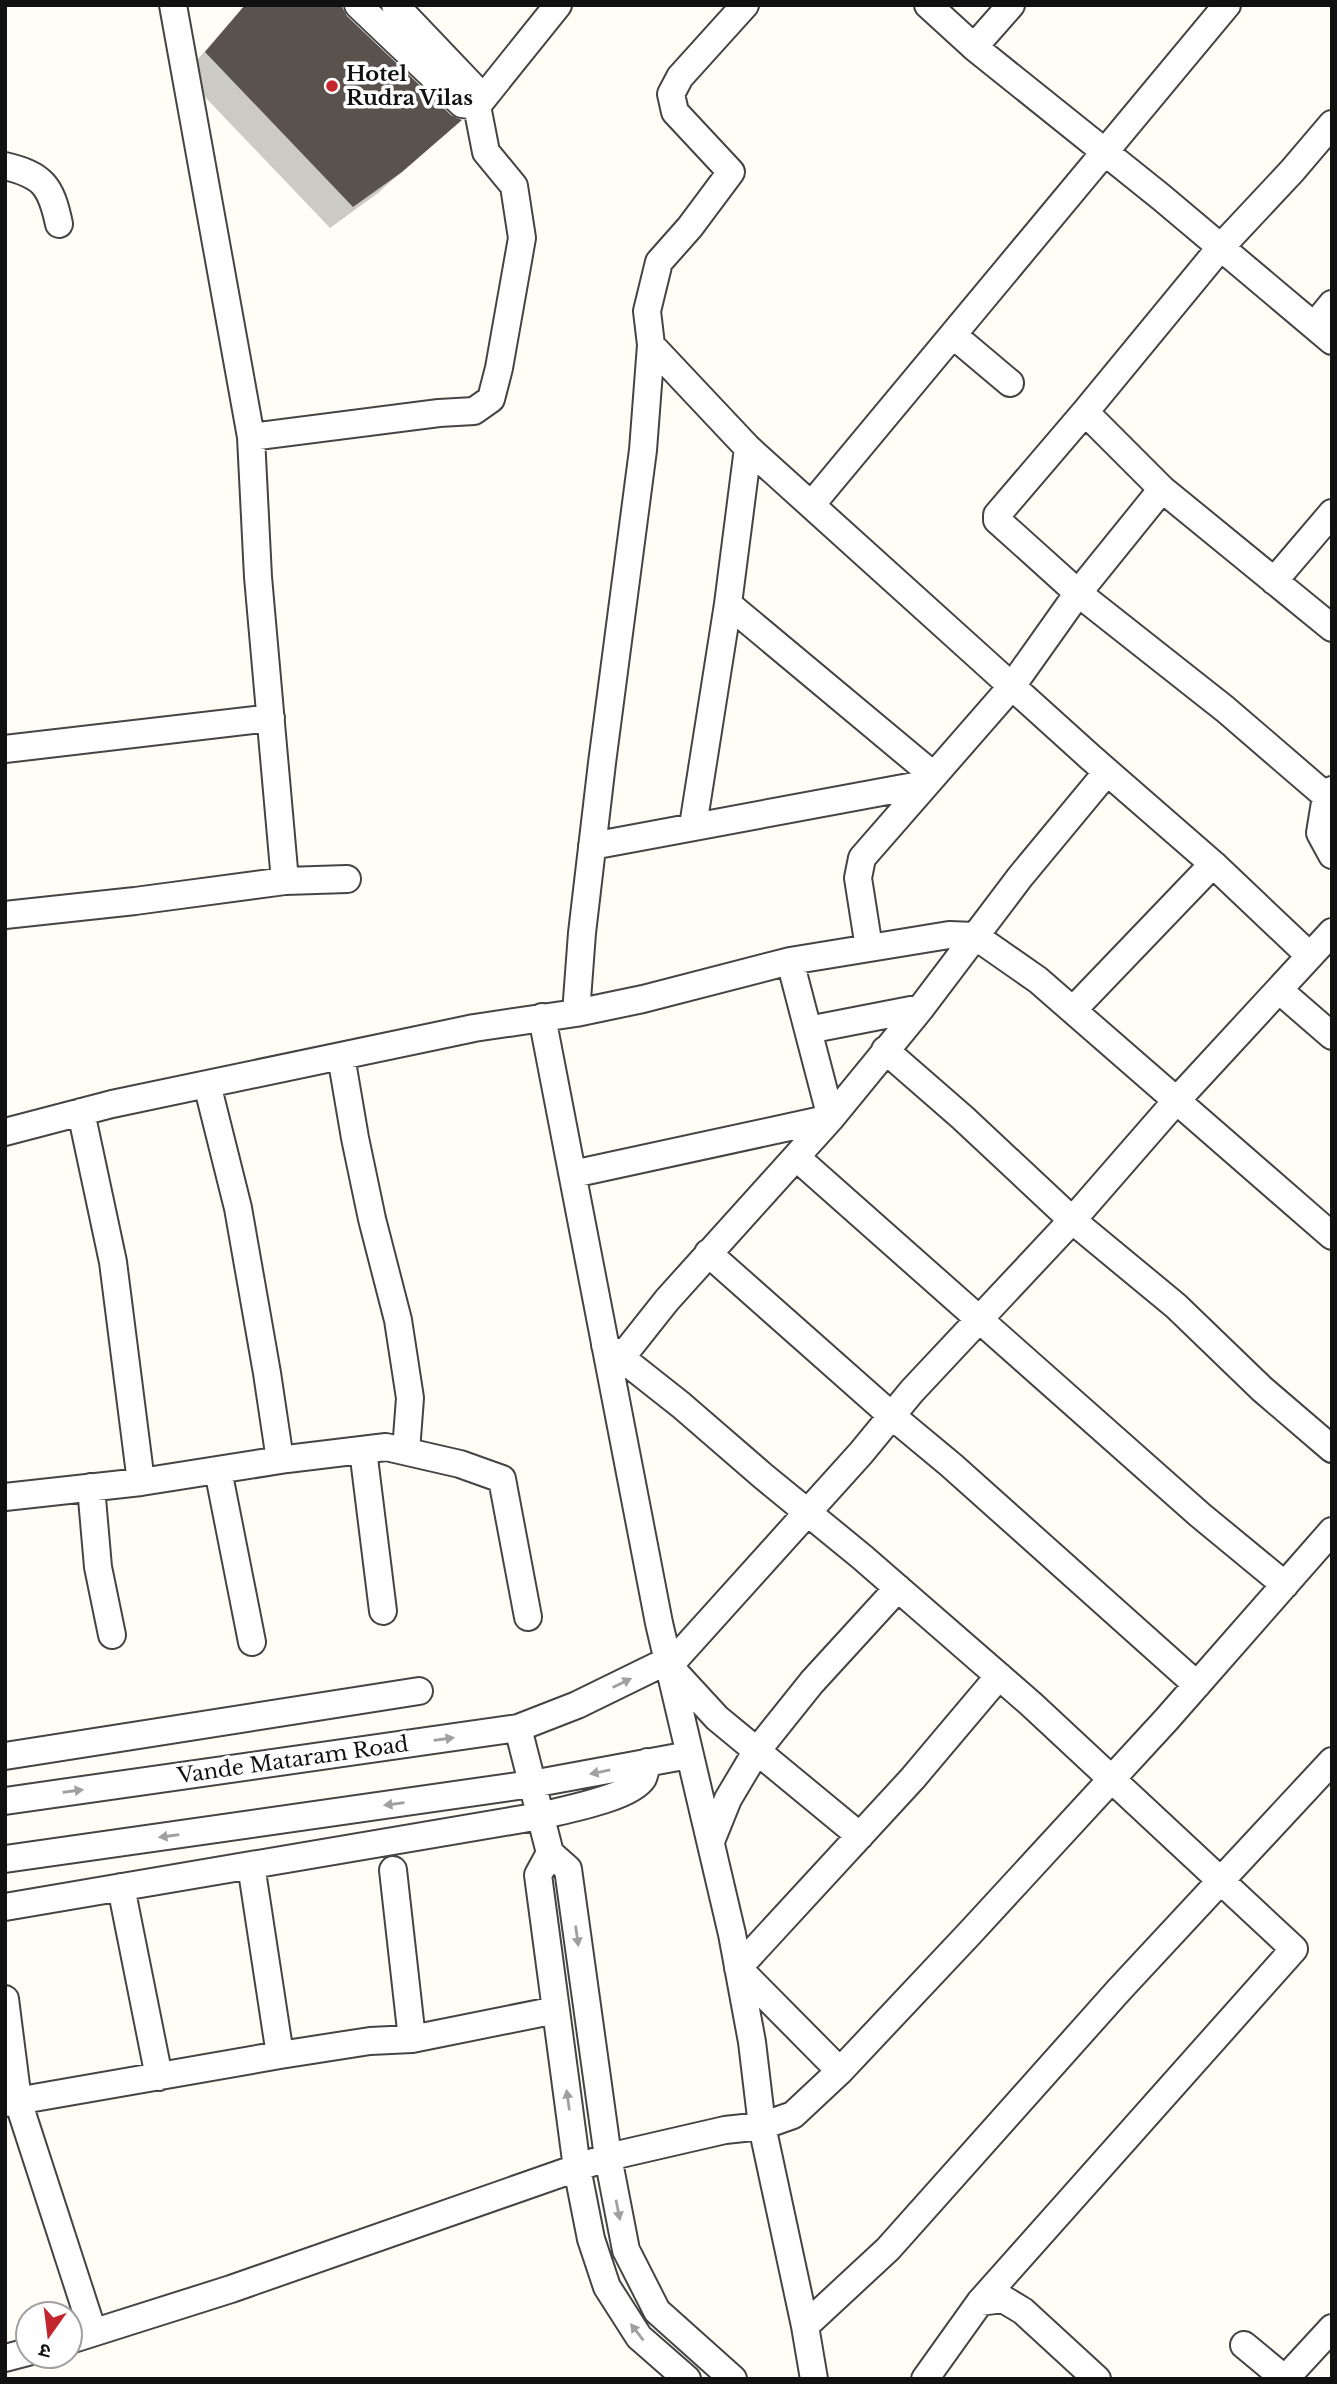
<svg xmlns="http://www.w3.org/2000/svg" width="1337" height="2384" viewBox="0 0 1337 2384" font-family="'Libre Baskerville','Noto Sans Devanagari',serif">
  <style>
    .shadow { fill: #0003 }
    .building { fill: #5a524d }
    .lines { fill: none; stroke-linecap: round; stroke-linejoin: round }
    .minor-casing { stroke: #444; stroke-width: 30 }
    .minor { stroke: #fff; stroke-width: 26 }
    .oneway { fill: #a0a0a0 }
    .poi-dot { fill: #c4262e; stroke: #fff; stroke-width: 2.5 }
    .labels { text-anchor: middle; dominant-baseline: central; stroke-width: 7; stroke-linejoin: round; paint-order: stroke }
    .poi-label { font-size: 21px; font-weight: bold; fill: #111; stroke: #fff; text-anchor: start }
    .street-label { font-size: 21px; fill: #111; stroke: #fff }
  </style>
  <rect width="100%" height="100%" fill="#fffdf5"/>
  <path class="shadow" d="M245,5H339L346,17L450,117L459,121L378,193L330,228L184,75Z"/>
  <path class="building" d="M245,5H341L347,16L451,115L462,120L402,172L353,207L205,52Z"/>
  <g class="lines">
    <g class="minor-casing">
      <path id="minor" d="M173,5L251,437L258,577L285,881
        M358,5L462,104L477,106L476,90L395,5
        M928,5L974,47L1161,197L1332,341
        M974,47L1011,5
        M1332,124L1292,171L1220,248L1085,412L1162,489L1332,628
        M5,166C43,175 51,186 59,224
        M1314,326L1332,304
        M953,335L1010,383
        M651,345L748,448L1089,756L1213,864L1310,956
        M1085,412L997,515V520L1078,593L1225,709L1326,796
        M251,437L439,413L474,411L491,399L499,368L522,238L514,186L486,152L477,106L558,5
        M748,448L728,604L933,775
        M812,504L1227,5
        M1274,581L1332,513
        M5,749L271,718
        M1332,790L1326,796L1320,833L1332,855
        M693,826L728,604
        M592,846L925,784
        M5,915L135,901L285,881L347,879
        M869,948L858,878L862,858L1012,686L1078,593L1162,489
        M1279,990L1332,1036
        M1073,1010L1213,864
        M576,1013L582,933L602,763L643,450L651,345L647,311L659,262L690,227L731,172L675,112L671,94L680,77L745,5
        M542,1017L659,1623L732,1934L752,2042L762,2126L805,2326L814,2379
        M808,1030L921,1008
        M885,1050L963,1118L1072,1220L1176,1306L1262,1389L1332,1449
        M341,1056L355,1138L372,1219L398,1320L410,1398L406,1451
        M207,1084L238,1208L267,1373L280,1460
        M81,1112L113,1262L141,1482
        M5,1132L112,1104L474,1028L576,1013L643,999L790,961L949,935L975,936L1038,980L1332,1236
        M796,1157L1200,1515L1285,1585
        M573,1174L831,1118L790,961
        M708,1253L892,1416L951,1465L1197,1685
        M605,1345L681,1405L763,1476L862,1557L1031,1704L1294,1949L980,2302L925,2379
        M621,1358L667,1300L831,1118L921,1008L1020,877L1107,772
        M363,1450L383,1611
        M218,1470L252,1642
        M91,1487L98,1567L112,1635
        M5,1497L141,1482L287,1459L386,1447L460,1464L502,1479L528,1617
        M669,1666L861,1453L912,1391L1076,1216L1177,1100L1332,932
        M670,1667L717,1718L860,1836
        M518,1728L550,1853L568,1869L608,2157L626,2250L657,2311L733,2379
        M5,1756L419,1691
        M5,1801L518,1728L577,1705L667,1661
        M711,1841L728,1799L756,1752L812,1682L898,1588
        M550,1853L538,1875L577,2168L591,2239L607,2287L639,2337L687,2379
        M5,1859L532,1784L689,1755
        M251,1865L280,2055
        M393,1870L412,2039
        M121,1887L159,2077
        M5,1907L540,1816C563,1810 631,1798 643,1778C645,1774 646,1767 647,1762
        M5,1999L18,2101L93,2332
        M840,2071L738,1968L913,1778L999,1676
        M5,2103L280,2055L370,2041L412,2039L556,2010
        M980,2302L1003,2299L1023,2311L1097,2379
        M805,2326L888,2249L1119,1990L1332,1761
        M70,2340L231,2289L608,2157L725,2130L762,2126L793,2115L840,2071L969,1934L1166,1720L1332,1531
        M1244,2345L1285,2379
        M5,2358L28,2352
        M1285,2379L1332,2328"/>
    </g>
    <use href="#minor" class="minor"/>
  </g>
  <defs><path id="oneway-solid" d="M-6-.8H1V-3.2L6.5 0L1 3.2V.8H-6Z" transform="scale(1.75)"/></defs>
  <g class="oneway">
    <use href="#oneway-solid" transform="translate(622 1683) rotate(-26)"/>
    <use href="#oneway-solid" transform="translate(444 1739) rotate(-8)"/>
    <use href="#oneway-solid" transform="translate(600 1772) rotate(169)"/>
    <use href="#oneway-solid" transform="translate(73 1791) rotate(-8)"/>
    <use href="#oneway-solid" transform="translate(394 1804) rotate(172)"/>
    <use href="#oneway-solid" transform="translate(169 1836) rotate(172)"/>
    <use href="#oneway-solid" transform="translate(577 1936) rotate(82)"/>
    <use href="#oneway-solid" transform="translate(568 2100) rotate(-98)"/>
    <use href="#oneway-solid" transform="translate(618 2210) rotate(79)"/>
    <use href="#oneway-solid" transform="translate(637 2332) rotate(-128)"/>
  </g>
  <circle class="poi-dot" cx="332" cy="86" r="7"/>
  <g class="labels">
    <g class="poi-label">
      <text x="346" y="74">Hotel<tspan x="346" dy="24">Rudra Vilas</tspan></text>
    </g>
    <g class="street-label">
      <text transform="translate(293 1760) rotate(-8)">Vande Mataram Road</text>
    </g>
  </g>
  <rect width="1337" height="2384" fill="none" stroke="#111111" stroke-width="14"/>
  <g transform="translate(49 2335) rotate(194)"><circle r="33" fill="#ffffff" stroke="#a0a0a0" stroke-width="2"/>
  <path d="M0-5L12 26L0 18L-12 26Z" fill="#c4262e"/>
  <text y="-10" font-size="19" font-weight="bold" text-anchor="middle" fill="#111111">उ</text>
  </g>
</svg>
